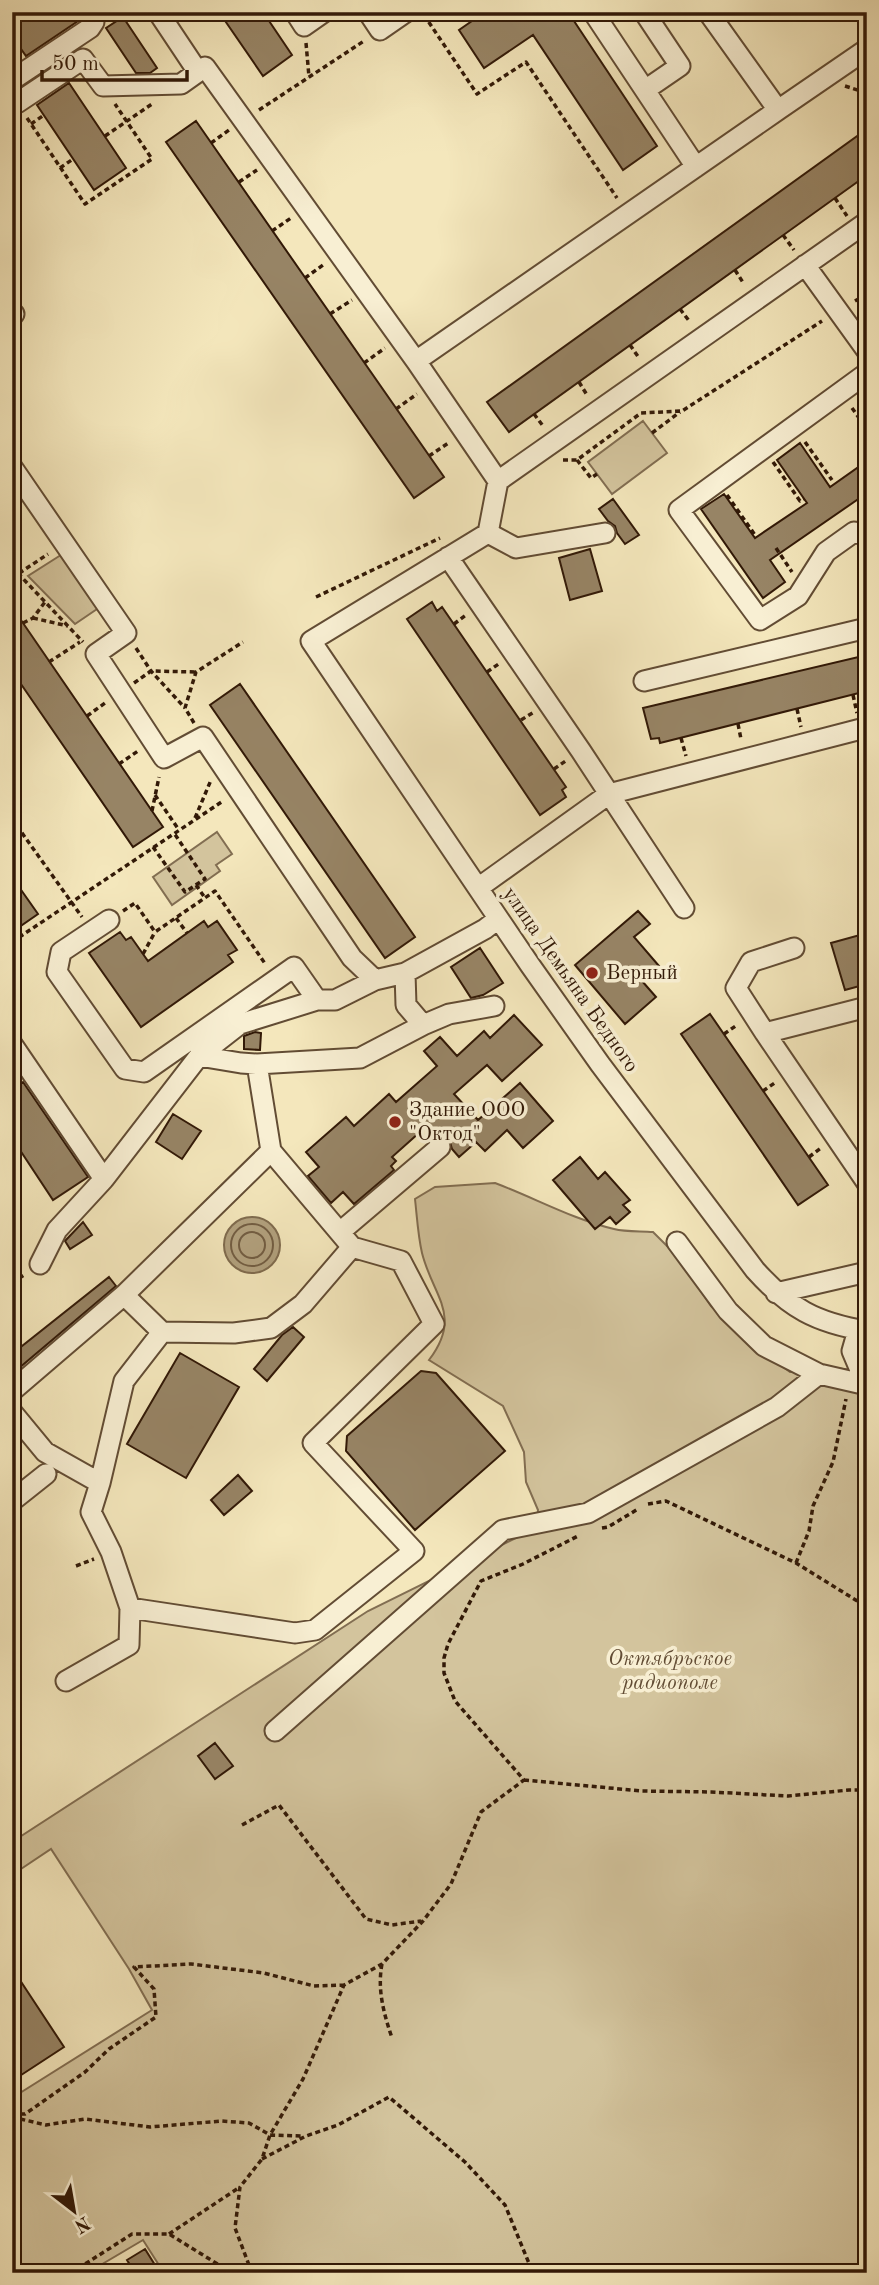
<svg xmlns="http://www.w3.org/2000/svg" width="879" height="2285" viewBox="0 0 879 2285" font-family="'Old Standard TT',serif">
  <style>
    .green { fill: #d3c49d; stroke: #826e52; stroke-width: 2 }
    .water { fill: #b2a17e; stroke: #7f6b4e; stroke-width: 2 }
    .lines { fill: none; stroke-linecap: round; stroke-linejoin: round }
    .shore { stroke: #725d42; stroke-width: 2 }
    .building { fill: #978465; stroke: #321907; stroke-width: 2 }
    .minor-casing { stroke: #624c34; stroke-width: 23 }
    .path { stroke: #321907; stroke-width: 3.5; stroke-dasharray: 5 3.5; stroke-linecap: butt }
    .minor { stroke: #f8efd3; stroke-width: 19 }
    .poi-dot { fill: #8f2418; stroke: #f8efd3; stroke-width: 2.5 }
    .labels { text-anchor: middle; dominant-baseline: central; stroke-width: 7; stroke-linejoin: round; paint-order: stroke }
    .poi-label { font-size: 21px; fill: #321907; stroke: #f8efd3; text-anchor: start }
    .street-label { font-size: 21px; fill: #321907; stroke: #f8efd3 }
    .park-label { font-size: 21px; font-style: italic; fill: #624c34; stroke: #f8efd3 }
  </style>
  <rect width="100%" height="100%" fill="#f4e7bc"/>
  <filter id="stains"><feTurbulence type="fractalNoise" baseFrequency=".00286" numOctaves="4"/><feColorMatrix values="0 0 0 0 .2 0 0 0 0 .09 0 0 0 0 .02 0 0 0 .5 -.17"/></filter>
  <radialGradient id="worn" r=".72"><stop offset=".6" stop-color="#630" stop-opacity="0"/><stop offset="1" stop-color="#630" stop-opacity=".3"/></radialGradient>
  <path class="green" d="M643,421L667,453L612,494L588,462Z
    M64,553L100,607L75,624L28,576Z
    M217,832L232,854L216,865L220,871L172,905L153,877Z
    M495,1183C535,1198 572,1219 614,1229C626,1232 640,1231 653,1232L677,1256L711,1306L752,1344L790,1372L835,1368L867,1372V2273H164L143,2240L87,2273H12V2098L152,2010L129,1969L51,1849L12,1875V1842L368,1611L536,1528L538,1510L526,1482L524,1452L503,1406L429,1360C463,1315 433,1297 422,1253C418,1236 417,1217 415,1199L435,1187Z"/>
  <path class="water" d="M224 1245a28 28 0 1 1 56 0a28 28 0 1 1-56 0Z"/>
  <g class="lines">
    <path class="shore" d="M231 1245a21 21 0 1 1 42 0a21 21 0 1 1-42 0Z
      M239 1245a13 13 0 1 1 26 0a13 13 0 1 1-26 0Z"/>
  </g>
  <path class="building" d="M12,12H76L81,19L26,56L12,36Z
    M219,12H263L292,55L263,76Z
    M485,12H568L657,146L623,170L533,35L484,68L459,30Z
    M123,17L157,68L150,73H136L106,28Z
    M69,83L126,168L94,190L37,105Z
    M196,121L444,477L414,498L166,142Z
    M867,129V175L509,432L487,402Z
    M800,443L830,487L867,461V493L770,560L785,582L763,598L701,509L724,494L755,538L807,503L777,460Z
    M613,499L639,535L625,544L617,533L615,526L608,521L599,509Z
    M590,549L602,591L570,600L559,558Z
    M432,602L437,611L442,607L566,787L562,790L566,797L540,815L407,619Z
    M12,607L163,827L133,847L12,671Z
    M867,655V691L660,743L659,738L651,739L643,708Z
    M240,684L415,937L385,958L210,705Z
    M12,877L38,914L12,932Z
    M638,911L650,924L634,937L659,966L642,981L656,997L625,1024L575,965Z
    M204,921L208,927L217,921L237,950L228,955L233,962L141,1027L89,953L120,932L126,940L131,937L148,961Z
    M867,933V984L845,990L831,943Z
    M480,948L503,983L483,995L471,998L451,967Z
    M710,1014L828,1185L798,1205L681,1034Z
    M514,1015L542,1045L502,1081L487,1065L454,1094L478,1120L520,1083L553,1121L523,1148L507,1130L485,1151L476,1142L459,1157L452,1149L449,1139L439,1135L429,1124L392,1157L396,1161L391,1166L394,1170L354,1204L343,1192L331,1203L308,1176L319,1167L306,1152L346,1117L354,1126L389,1094L396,1102L437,1066L424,1051L440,1037L457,1056L484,1031L490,1038Z
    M255,1032L261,1033L260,1050L244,1049V1036Z
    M23,1082L88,1177L53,1200L12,1138V1089Z
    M173,1114L201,1131L182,1159L156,1142Z
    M580,1157L598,1179L605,1172L630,1200L623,1205L630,1212L616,1224L610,1217L595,1229L553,1180Z
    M83,1222L92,1235L70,1249L65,1241Z
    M109,1277L116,1286L12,1374V1354Z
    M293,1327L304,1337L267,1381L254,1369L282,1335Z
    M180,1353L239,1387L186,1478L127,1444Z
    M421,1371L436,1373L505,1451L415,1530L346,1451L347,1436Z
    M238,1475L252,1491L224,1515L211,1500Z
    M215,1743L233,1766L215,1779L198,1756Z
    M12,1968L64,2047L12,2081Z
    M145,2249L160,2273H135L127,2260Z"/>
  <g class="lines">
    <g class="minor-casing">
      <path id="minor" d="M158,12L198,72
        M295,12L304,26L324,12
        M368,12L380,30L406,12
        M593,12L696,167
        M644,12L680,66L645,90
        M708,12L778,110L867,49
        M12,80L90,28L94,22L93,12
        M12,96L17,103L83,59L103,86L181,84L205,67L416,361L498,481L488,533L311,641L530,965L600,1064L755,1270C789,1308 816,1323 867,1331
        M805,265L867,351
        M12,316L14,314
        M416,361L778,110
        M867,373L679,510L760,620L798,596L826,552L854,532L867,535
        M12,467L126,633L96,654L164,758L203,737L352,958L375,980L405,973L485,929L498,919
        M498,481L867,222
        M488,533L516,548L605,533
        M448,557L581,751L684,908
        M644,681L867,628
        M478,888L609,794L861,729
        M109,920L61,952L57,972L125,1069L144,1072L294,967L317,1000H335L375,980
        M405,973L406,1005L423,1025
        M867,1007L765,1033L867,1183
        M765,1033L736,988L751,962L794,948
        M12,1044L104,1179L199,1056L240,1024L317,1000
        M199,1056L241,1063L257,1064L360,1058L423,1025L449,1014L494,1006
        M340,1232L440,1147
        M677,1242L728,1311L764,1346L819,1374L867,1385
        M40,1264L57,1230L104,1179
        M776,1293L867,1272
        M858,1330L852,1351L866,1384
        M162,1332L234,1333L271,1328L303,1304L352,1247
        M12,1391L124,1295L271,1151L257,1064
        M12,1412L45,1452L100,1483
        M12,1501L46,1474
        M130,1608L295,1633L315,1630L414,1551L313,1443L434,1324L401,1261L352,1247L271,1151
        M66,1681L129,1645L130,1608L111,1552L91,1512L100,1483L124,1381L162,1332L124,1295
        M275,1731L503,1530L588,1513L777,1407L819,1374"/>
    </g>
    <path class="path" d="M424,15L477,94L526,62L617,198
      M306,43L309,77
      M845,86L867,93
      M259,110L364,41
      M27,118L85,204L152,159L115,104
      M31,124L44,115
      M105,136L152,104
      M211,143L229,130
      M60,168L73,159
      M239,182L257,170
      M835,198L847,216
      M272,231L291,218
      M783,235L794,250
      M735,270L744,284
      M305,278L323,265
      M855,301L867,294
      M680,309L690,322
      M330,314L352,300
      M630,345L639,358
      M364,363L385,348
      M579,382L587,395
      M852,408L867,429
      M396,409L417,394
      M534,414L543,426
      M652,433L680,412
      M805,442L832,480
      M429,456L450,442
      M563,460H577L641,413L682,411L822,321
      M577,460L591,478L597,474
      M773,462L800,501L804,499
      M727,495L755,535
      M863,496L867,502
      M776,548L792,572
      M12,567L83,642
      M12,578L48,554
      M316,597L440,538
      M33,618L68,626
      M23,623L33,618L45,602
      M454,624L466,615
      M136,648L151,671L185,708
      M49,662L80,642
      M487,672L500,663
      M134,683L151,671L196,672
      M853,695L857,713
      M797,709L801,727
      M87,716L105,703
      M521,720L534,712
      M194,723L185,708L196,672L243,642
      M738,724L741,739
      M681,738L686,756
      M119,764L138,751
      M554,769L567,760
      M155,795L179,830
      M152,811L159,777
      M195,818L211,780
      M12,819L82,917
      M153,847L185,892L205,879L174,833
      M196,885L205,898
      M123,911L135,903L155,932L215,891L266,965
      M176,918L187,933
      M12,942L223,801
      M143,954L155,932
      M724,1034L737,1025
      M763,1091L776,1082
      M809,1157L821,1148
      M12,1283L24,1275
      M648,1504L666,1501L796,1563L867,1607
      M602,1528L608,1527L638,1509
      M796,1563L809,1531L813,1506L833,1462L846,1399
      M76,1566L94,1559
      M524,1780L642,1791L711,1792L788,1796L849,1790H867
      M242,1825L279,1805L366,1919L392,1925L421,1921
      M382,1964C377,1990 384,2014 392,2038
      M12,2114H25L85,2072L109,2049L156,2017L154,1989L134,1967L191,1964L264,1973L314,1986L344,1985
      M12,2117L46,2125L85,2119L150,2127L222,2121L249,2123L270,2135L303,2136
      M262,2159L306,2136L338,2125L389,2097L465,2162L505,2205L533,2273
      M169,2234L240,2187
      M71,2273L132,2234H169L232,2273
      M252,2273L235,2228L240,2187L262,2159L270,2135L303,2079L344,1985L382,1964L423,1921L451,1884L481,1812L524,1780L455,1701L444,1673V1658L448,1644L481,1581L523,1564L578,1536"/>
    <use href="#minor" class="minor"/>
  </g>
  <g class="poi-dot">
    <circle cx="592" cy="973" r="7"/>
    <circle cx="395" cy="1122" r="7"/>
  </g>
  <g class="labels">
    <g class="poi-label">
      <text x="606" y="973">Верный</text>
      <text x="409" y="1110">Здание ООО<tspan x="409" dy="24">"Октод"</tspan></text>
    </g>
    <g class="street-label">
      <text transform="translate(570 980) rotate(55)">улица Демьяна Бедного</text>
    </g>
    <g class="park-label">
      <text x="670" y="1659">Октябрьское<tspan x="670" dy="24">радиополе</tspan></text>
    </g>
  </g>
  <rect width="879" height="2285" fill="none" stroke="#f4e7bc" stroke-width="42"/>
  <rect x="14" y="14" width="851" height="2257" fill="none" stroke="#321907" stroke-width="3.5"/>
  <rect x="21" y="21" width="837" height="2243" fill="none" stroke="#321907" stroke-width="2"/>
  <g transform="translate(74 2211) rotate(149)" stroke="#f8efd3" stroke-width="5" paint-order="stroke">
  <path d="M0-5L12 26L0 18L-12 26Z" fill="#321907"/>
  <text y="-10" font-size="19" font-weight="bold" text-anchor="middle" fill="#321907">N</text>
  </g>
  <path d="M42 70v10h145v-10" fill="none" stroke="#321907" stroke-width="3.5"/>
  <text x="52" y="70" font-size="21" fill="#321907" stroke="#f8efd3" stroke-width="5" paint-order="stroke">50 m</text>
  <rect width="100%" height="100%" filter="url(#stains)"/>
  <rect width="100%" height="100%" fill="url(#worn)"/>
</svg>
